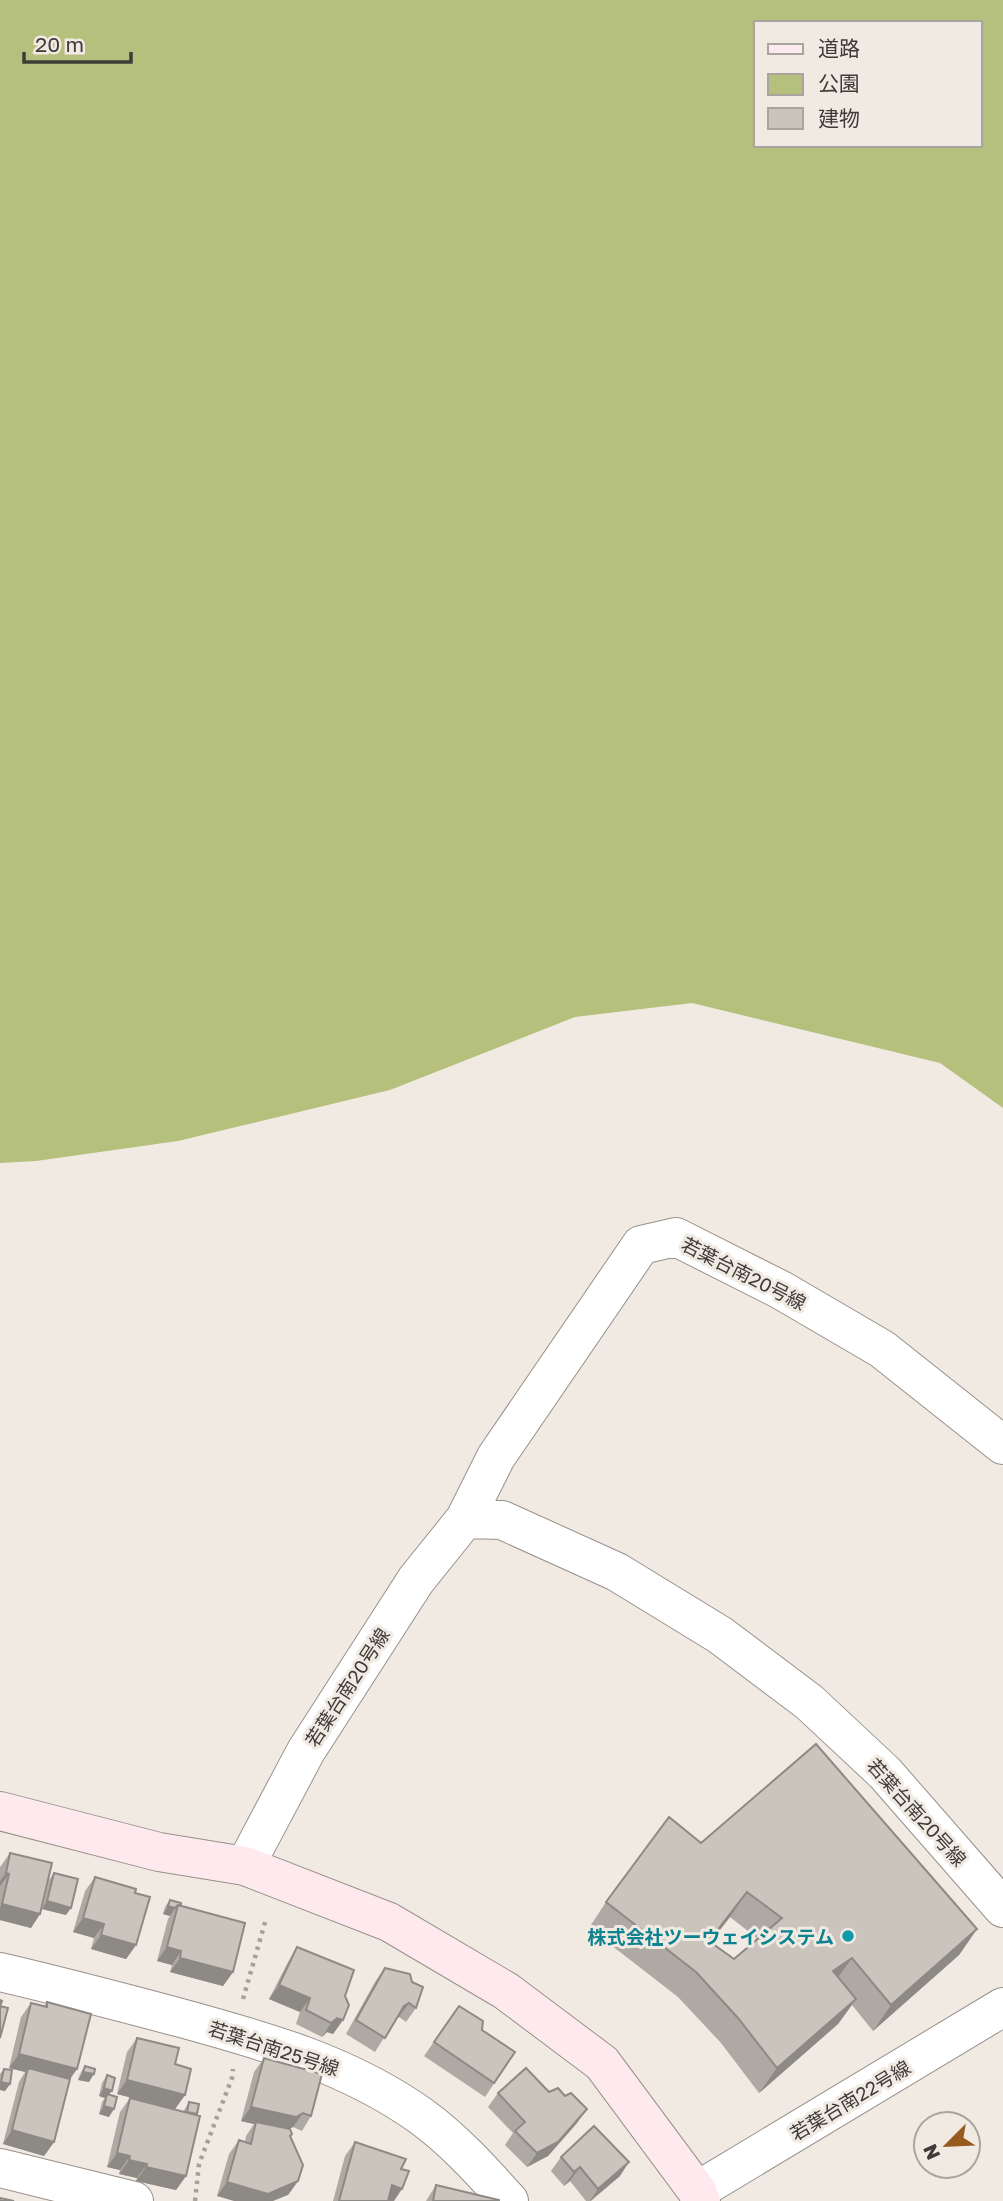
<svg xmlns="http://www.w3.org/2000/svg" width="1003" height="2201" viewBox="0 0 1003 2201" font-family="'Golos Text','Noto Sans JP',sans-serif">
  <style>
    .green { fill: #b6c07d; fill-rule: evenodd }
    .lines { fill: none; stroke-linecap: round; stroke-linejoin: round }
    .street-casing { stroke: #97918a; stroke-width: 40 }
    .secondary-casing { stroke: #97918a; stroke-width: 40 }
    .path { stroke: #a6a19b; stroke-width: 4.5; stroke-dasharray: 3.5 5; stroke-linecap: butt }
    .street { stroke: #fff; stroke-width: 38 }
    .secondary { stroke: #fee9ee; stroke-width: 38 }
    .wall { fill: #aea9a3; fill-rule: evenodd }
    .shaded-wall { fill: #8d8984 }
    .building { fill: #cac4bd; stroke: #8d8984; stroke-width: 2; fill-rule: evenodd }
    .culture-dot { fill: #0f9aa8; stroke: #f1eae3; stroke-width: 2.5 }
    .labels { text-anchor: middle; dominant-baseline: central; stroke-width: 6; stroke-linejoin: round; paint-order: stroke }
    .street-label { font-size: 19px; fill: #3e3b38; stroke: #f1eae3 }
    .culture-label { font-size: 19px; font-weight: bold; fill: #0d838f; stroke: #f1eae3; text-anchor: end }
  </style>
  <rect width="100%" height="100%" fill="#f1eae3"/>
  <path class="green" d="M0,0H1003V1108L940,1063L692,1003L575,1017L390,1090L178,1141L36,1161L0,1163ZM756,23H980V145H756Z"/>
  <g class="lines">
    <g class="street-casing">
      <path id="street" d="M465,1519L502,1520L617,1572L720,1635L809,1702L885,1773L1003,1908
        M245,1866L306,1751L416,1580L465,1519L496,1457L641,1245L676,1237L781,1290L882,1349L1003,1445
        M0,1972C60,1986 121,2002 181,2018C265,2041 348,2064 421,2116C454,2140 482,2171 509,2201
        M0,2168L134,2201
        M697,2191L1003,2007"/>
    </g>
    <g class="secondary-casing">
      <path id="secondary" d="M0,1811L159,1852L245,1866L389,1922L506,1991L602,2063L697,2191L701,2201"/>
    </g>
    <path class="path" d="M243,1999L266,1919
      M195,2201L199,2164L232,2078L233,2069"/>
    <use href="#street" class="street"/>
    <use href="#secondary" class="secondary"/>
  </g>
  <path class="wall" d="M701,1843L977,1929L959,1955L873,2031L852,2005L838,2024L759,2093L721,2043L678,1997L589,1928L606,1902ZM730,1917L758,1939L734,1959L710,1942Z
    M10,1853L40,1914L31,1928L0,1920V1867Z
    M54,1873L66,1915L42,1909L49,1880Z
    M95,1877L135,1893L136,1945L126,1959L91,1949L94,1938L73,1932L85,1891Z
    M170,1900L181,1905L233,1972L223,1986L170,1972L172,1965L157,1961L168,1919L170,1916L163,1914L165,1907Z
    M297,1947L345,1996L343,2020L333,2034L327,2032L322,2037L296,2024L300,2012L269,1999L288,1962Z
    M385,1968L416,2008L406,2022L399,2017L396,2019L375,2052L346,2034L375,1982Z
    M47,2002L77,2069L70,2079L54,2142L44,2156L3,2144L19,2082L25,2072L9,2068L21,2017L31,2003L44,2006Z
    M459,2006L482,2030L515,2052L485,2097L424,2056Z
    M137,2038L175,2064L185,2095L175,2109L117,2094L127,2052Z
    M264,2058L311,2116L302,2131L293,2127L289,2129L292,2134L290,2137L298,2181L288,2195L217,2196L229,2154L239,2140L245,2142L246,2136L254,2124L241,2121L254,2072Z
    M85,2066L89,2082L78,2080L80,2074Z
    M4,2069L10,2084L5,2091L0,2090V2074Z
    M107,2075L109,2095V2117L99,2114L102,2102L105,2098L99,2096L102,2083Z
    M498,2093L577,2123L548,2156L527,2167L505,2145L513,2133L488,2107Z
    M130,2098L183,2112L189,2102L196,2115L186,2176L176,2190L136,2181L137,2178L119,2174L120,2170L107,2167L120,2112Z
    M355,2142L401,2169L394,2201H333L345,2156Z
    M561,2157L620,2176L591,2201H586L570,2181L564,2186L551,2171Z
    M436,2185L499,2201H426Z"/>
  <path class="shaded-wall" d="M6,1873L9,1874L0,1886V1881Z
    M747,1892L730,1917L692,1966L709,1941Z
    M47,1901L71,1908L66,1915L42,1909Z
    M2,1904L40,1914L31,1928L0,1920V1907Z
    M168,1906L175,1908L170,1916L163,1914Z
    M83,1918L104,1924L94,1938L73,1932Z
    M977,1929L959,1955L873,2031L891,2005Z
    M101,1935L136,1945L126,1959L91,1949Z
    M167,1947L181,1951L172,1965L157,1961Z
    M180,1958L233,1972L223,1986L170,1972Z
    M852,1958L834,1983L833,1971Z
    M279,1985L310,1998L300,2012L269,1999Z
    M856,1999L838,2024L759,2093L777,2068Z
    M409,2003L399,2017L394,2020L404,2006Z
    M337,2018L343,2020L333,2034L327,2032L322,2037L331,2023Z
    M19,2054L77,2069L67,2083L28,2068L25,2072L9,2068Z
    M83,2072L94,2074L89,2082L78,2080Z
    M127,2080L185,2095L175,2109L117,2094Z
    M1,2082L10,2084L5,2091L0,2090V2084Z
    M104,2088L112,2091L106,2098L107,2094L105,2098L99,2096Z
    M104,2106L114,2109L109,2117L99,2114Z
    M251,2107L303,2113L293,2127L286,2131L256,2122L254,2124L241,2121Z
    M587,2109L577,2123L548,2156L527,2167L537,2153Z
    M12,2130L54,2142L44,2156L3,2144Z
    M117,2153L130,2156L120,2170L107,2167Z
    M129,2160L147,2164L137,2178L119,2174Z
    M629,2162L620,2176L590,2201L598,2189Z
    M146,2167L186,2176L176,2190L136,2181Z
    M580,2167L570,2181L564,2186L574,2172Z
    M298,2181L288,2195L273,2201H234L217,2196L227,2182Z
    M392,2185L402,2189L394,2201H387Z"/>
  <path class="building" d="M816,1744L977,1929L891,2005L852,1958L833,1971L856,1999L777,2068L738,2018L696,1972L606,1902L669,1817L701,1843ZM747,1892L782,1918L734,1959L709,1941Z
    M10,1853L52,1863L40,1914L2,1904L9,1874L6,1873Z
    M54,1873L78,1879L71,1908L47,1901Z
    M95,1877L136,1889L135,1893L150,1897L136,1945L101,1935L104,1924L83,1918Z
    M170,1900L181,1903V1905H178L175,1908L168,1906Z
    M178,1905L245,1923L233,1972L180,1958L181,1951L167,1947Z
    M297,1947L354,1970L345,1996L349,2005L343,2020L337,2018L331,2023L306,2010L310,1998L279,1985Z
    M385,1968L410,1974L412,1982L423,1987L416,2008L409,2003L404,2006L385,2038L356,2020Z
    M0,2000L2,2001L0,2006L8,2008L0,2038Z
    M47,2002L91,2014L77,2069L19,2054L31,2003L47,2007Z
    M459,2006L483,2021L482,2030L515,2052L494,2083L434,2042Z
    M137,2038L179,2048L175,2064L191,2069L185,2095L127,2080Z
    M264,2058L322,2074L311,2116L303,2113L296,2117L251,2107Z
    M85,2066L95,2069L94,2074L83,2072Z
    M28,2068L70,2079L54,2142L12,2130Z
    M526,2068L549,2092L558,2088L565,2096L571,2093L587,2109L558,2142L537,2153L515,2131L525,2122L498,2093Z
    M4,2069L12,2070L10,2084L1,2082Z
    M107,2075L115,2078L112,2091L104,2088Z
    M107,2094L117,2097L114,2109L104,2106Z
    M130,2098L200,2116L186,2176L146,2167L147,2164L129,2160L130,2156L117,2153Z
    M189,2102L199,2104L197,2114L187,2112Z
    M256,2122L290,2129L292,2134L290,2136L303,2165L298,2181L268,2194L227,2182L239,2140L251,2144Z
    M594,2126L629,2162L598,2189L580,2167L574,2172L561,2157Z
    M355,2142L406,2159L401,2169L409,2171L402,2189L392,2185L388,2201H339Z
    M436,2185L499,2200V2201H433Z
    M0,2198L14,2201H0Z"/>
  <circle class="culture-dot" cx="848" cy="1936" r="7"/>
  <g class="labels">
    <g class="street-label">
      <text transform="translate(744 1273) rotate(27)">若葉台南20号線</text>
      <text transform="translate(347 1687) rotate(-57)">若葉台南20号線</text>
      <text transform="translate(917 1812) rotate(48)">若葉台南20号線</text>
      <text transform="translate(274 2048) rotate(18)">若葉台南25号線</text>
      <text transform="translate(850 2100) rotate(-31)">若葉台南22号線</text>
    </g>
    <g class="culture-label">
      <text x="834" y="1936">株式会社ツーウェイシステム</text>
    </g>
  </g>
  <rect x="754" y="21" width="228" height="126" fill="#f1eae3" stroke="#a9a49f" stroke-width="2"/>
  <rect x="768" y="44" width="35" height="10" fill="#fee9ee" stroke="#a9a49f" stroke-width="2"/>
  <text x="818" y="56" font-size="21" fill="#3e3b38">道路</text>
  <rect x="768" y="74" width="35" height="21" fill="#b6c07d" stroke="#a9a49f" stroke-width="2"/>
  <text x="818" y="91" font-size="21" fill="#3e3b38">公園</text>
  <rect x="768" y="108" width="35" height="21" fill="#cac4bd" stroke="#a9a49f" stroke-width="2"/>
  <text x="818" y="126" font-size="21" fill="#3e3b38">建物</text>
  <g transform="translate(947 2145) rotate(246)"><circle r="33" fill="#f1eae3" stroke="#a9a49f" stroke-width="2"/>
  <path d="M0-5L12 26L0 18L-12 26Z" fill="#985b1f"/>
  <text y="-10" font-size="19" font-weight="bold" text-anchor="middle" fill="#3e3b38">N</text>
  </g>
  <path d="M24 52v10h107v-10" fill="none" stroke="#3e3b38" stroke-width="3.5"/>
  <text x="35" y="52" font-size="21" fill="#3e3b38" stroke="#f1eae3" stroke-width="5" paint-order="stroke">20 m</text>
</svg>
